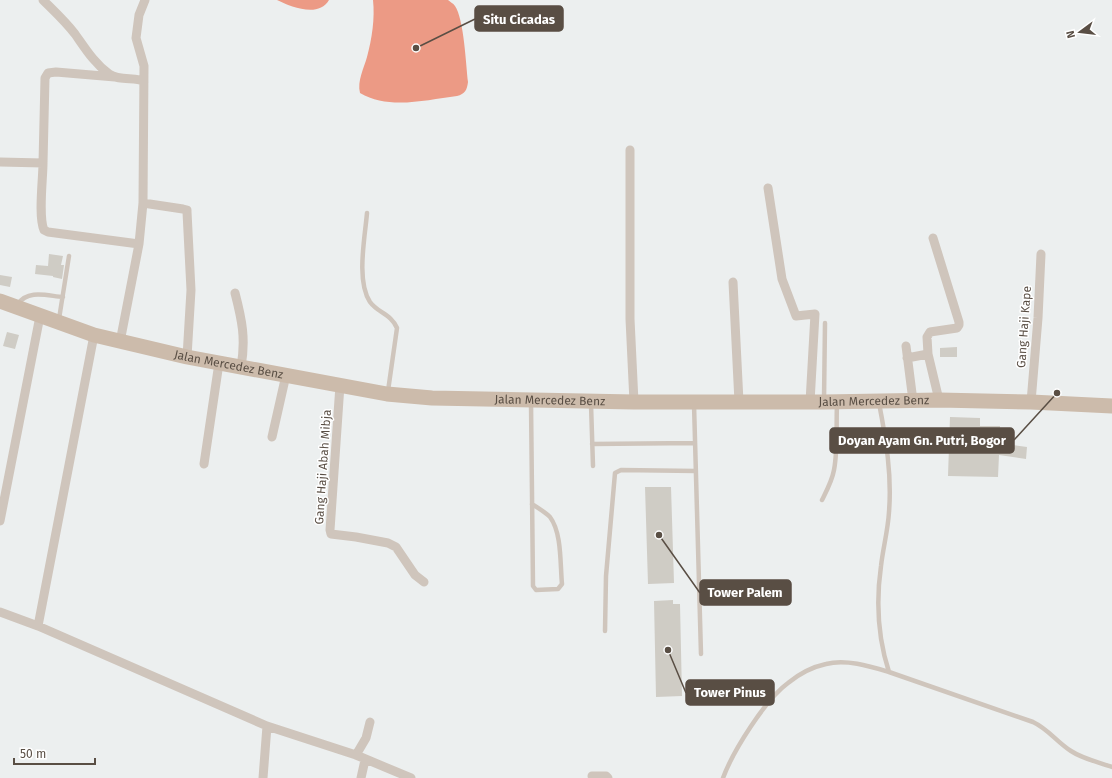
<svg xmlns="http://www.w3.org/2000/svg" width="1112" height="778" viewBox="0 0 1112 778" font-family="'Fira Sans',sans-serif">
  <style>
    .water { fill: #ec9a85 }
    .building { fill: #cfccc5 }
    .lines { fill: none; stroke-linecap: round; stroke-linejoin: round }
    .service { stroke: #cfc5bc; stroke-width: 4.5 }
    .minor { stroke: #cfc5bc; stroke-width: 9 }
    .primary { stroke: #ccbbab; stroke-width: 15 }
    .labels { text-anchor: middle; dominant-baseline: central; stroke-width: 3; stroke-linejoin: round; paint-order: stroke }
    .street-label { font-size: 12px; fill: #594e44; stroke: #fff }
    .leader { fill: none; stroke: #594e44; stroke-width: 1.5 }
    .callout-dot { fill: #594e44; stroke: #fff; stroke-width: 1.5 }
    .callout { fill: #594e44; stroke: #594e44; stroke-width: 1.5 }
    .callout-label { font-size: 13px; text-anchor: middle; font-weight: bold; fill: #fff }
  </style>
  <rect width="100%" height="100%" fill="#ecefef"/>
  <path class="water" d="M277,0H329C319,18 291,7 277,0Z
    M373,0H448C450,2 453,3 455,6C464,19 466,65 468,82C467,90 465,94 457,96C425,100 389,110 360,93C357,81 364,68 367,57C372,39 375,18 373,0Z"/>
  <path class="building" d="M49,254L63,256L61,265H64L62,279L53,277V276L35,274L36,265L48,266Z
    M0,275L12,277L10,287L0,285Z
    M7,332L19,335L15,349L3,346Z
    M957,347V357H940V348Z
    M950,417L980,418V426H1000L999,443L1027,447L1026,459L999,455L998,477L948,476Z
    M645,487H671L674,583L648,584Z
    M673,600V604H680L682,696L656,697L654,601Z"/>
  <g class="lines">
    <path class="service" d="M367,213C365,237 356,281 370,302C378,313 391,314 397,328L388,391
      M18,304C28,289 48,296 63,297
      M59,319L69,256
      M824,400L825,323
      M531,402L533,586L536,590L558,589L562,584C560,564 562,533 550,517C545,512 538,508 532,504
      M879,403C886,439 892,475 889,512C888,530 883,548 881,566C876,601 878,638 889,672L1033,722C1048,729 1057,742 1071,751C1083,759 1098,762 1112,767
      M591,404L593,466
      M694,404L701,654
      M592,444L695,443
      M822,500C827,490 832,481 834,470C838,449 836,426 837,404
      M605,631L606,576L615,473L621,470L696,471
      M723,778C733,751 765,700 788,683C799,674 812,667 826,664C846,659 869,666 889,672"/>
    <path class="minor" d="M43,0C54,11 65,21 75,34C85,48 94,63 109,74C120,82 137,76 144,82
      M630,150V319L634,402
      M0,162L43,163L45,78L48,73L56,72L115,77
      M43,163C43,179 38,217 44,230L48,232L139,244
      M768,188L782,279L796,316L815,314L810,402
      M143,203L183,209L187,210V212L191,290L187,357
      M933,238L959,322V325L957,328L930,332L927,337L928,354L939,400
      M733,282L739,402
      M235,293C242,320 246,339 241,367
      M120,342L139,244L143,203L144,66L136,38L139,15L145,0
      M906,346L913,401
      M907,358L928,354
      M340,385L330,530L331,534L356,537L388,543L396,547L415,575L424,582
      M1031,402L1038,318L1041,254
      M272,437L286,375
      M204,464L219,363
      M0,521L40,316
      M0,612L38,626L267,726L356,755L411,778
      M38,626L94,335
      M356,755L366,738L370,722
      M592,776H606L608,778
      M263,778L267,726
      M361,778L365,760"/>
    <path class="primary" id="s1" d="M0,301L94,335L187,357L387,394L432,398L634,402H824L939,400L1031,402L1112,406"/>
  </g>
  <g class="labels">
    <g class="street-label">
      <text transform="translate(1024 327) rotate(-86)">Gang Haji Kape</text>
      <text stroke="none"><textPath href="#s1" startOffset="238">Jalan Mercedez Benz</textPath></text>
      <text stroke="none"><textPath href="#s1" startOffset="562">Jalan Mercedez Benz</textPath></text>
      <text stroke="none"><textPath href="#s1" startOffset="886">Jalan Mercedez Benz</textPath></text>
      <text transform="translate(323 467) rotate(-86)">Gang Haji Abah Mibja</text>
    </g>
  </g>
  <path class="leader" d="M416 48L475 19M1057 393L1014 440M659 535L700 593M668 650L686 693"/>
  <g class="callout-dot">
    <circle cx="416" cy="48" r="4"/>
    <circle cx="1057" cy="393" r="4"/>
    <circle cx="659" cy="535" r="4"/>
    <circle cx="668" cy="650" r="4"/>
  </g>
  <g class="callout">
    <rect x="475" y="6" width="88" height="25" rx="4"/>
    <rect x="830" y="428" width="184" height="25" rx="4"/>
    <rect x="700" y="580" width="91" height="25" rx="4"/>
    <rect x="686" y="680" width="88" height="25" rx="4"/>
  </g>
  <g class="callout-label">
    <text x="519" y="24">Situ Cicadas</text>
    <text x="922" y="445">Doyan Ayam Gn. Putri, Bogor</text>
    <text x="745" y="597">Tower Palem</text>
    <text x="730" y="697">Tower Pinus</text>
  </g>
  <g transform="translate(1080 32) rotate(255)" stroke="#ffffff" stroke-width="3" paint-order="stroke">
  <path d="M0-3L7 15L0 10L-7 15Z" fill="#594e44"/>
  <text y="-6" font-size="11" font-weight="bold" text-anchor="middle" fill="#594e44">N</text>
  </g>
  <path d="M14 758v6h81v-6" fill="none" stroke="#594e44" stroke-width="2"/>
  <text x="20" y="758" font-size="12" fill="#594e44" stroke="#ffffff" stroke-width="3" paint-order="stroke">50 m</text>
</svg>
